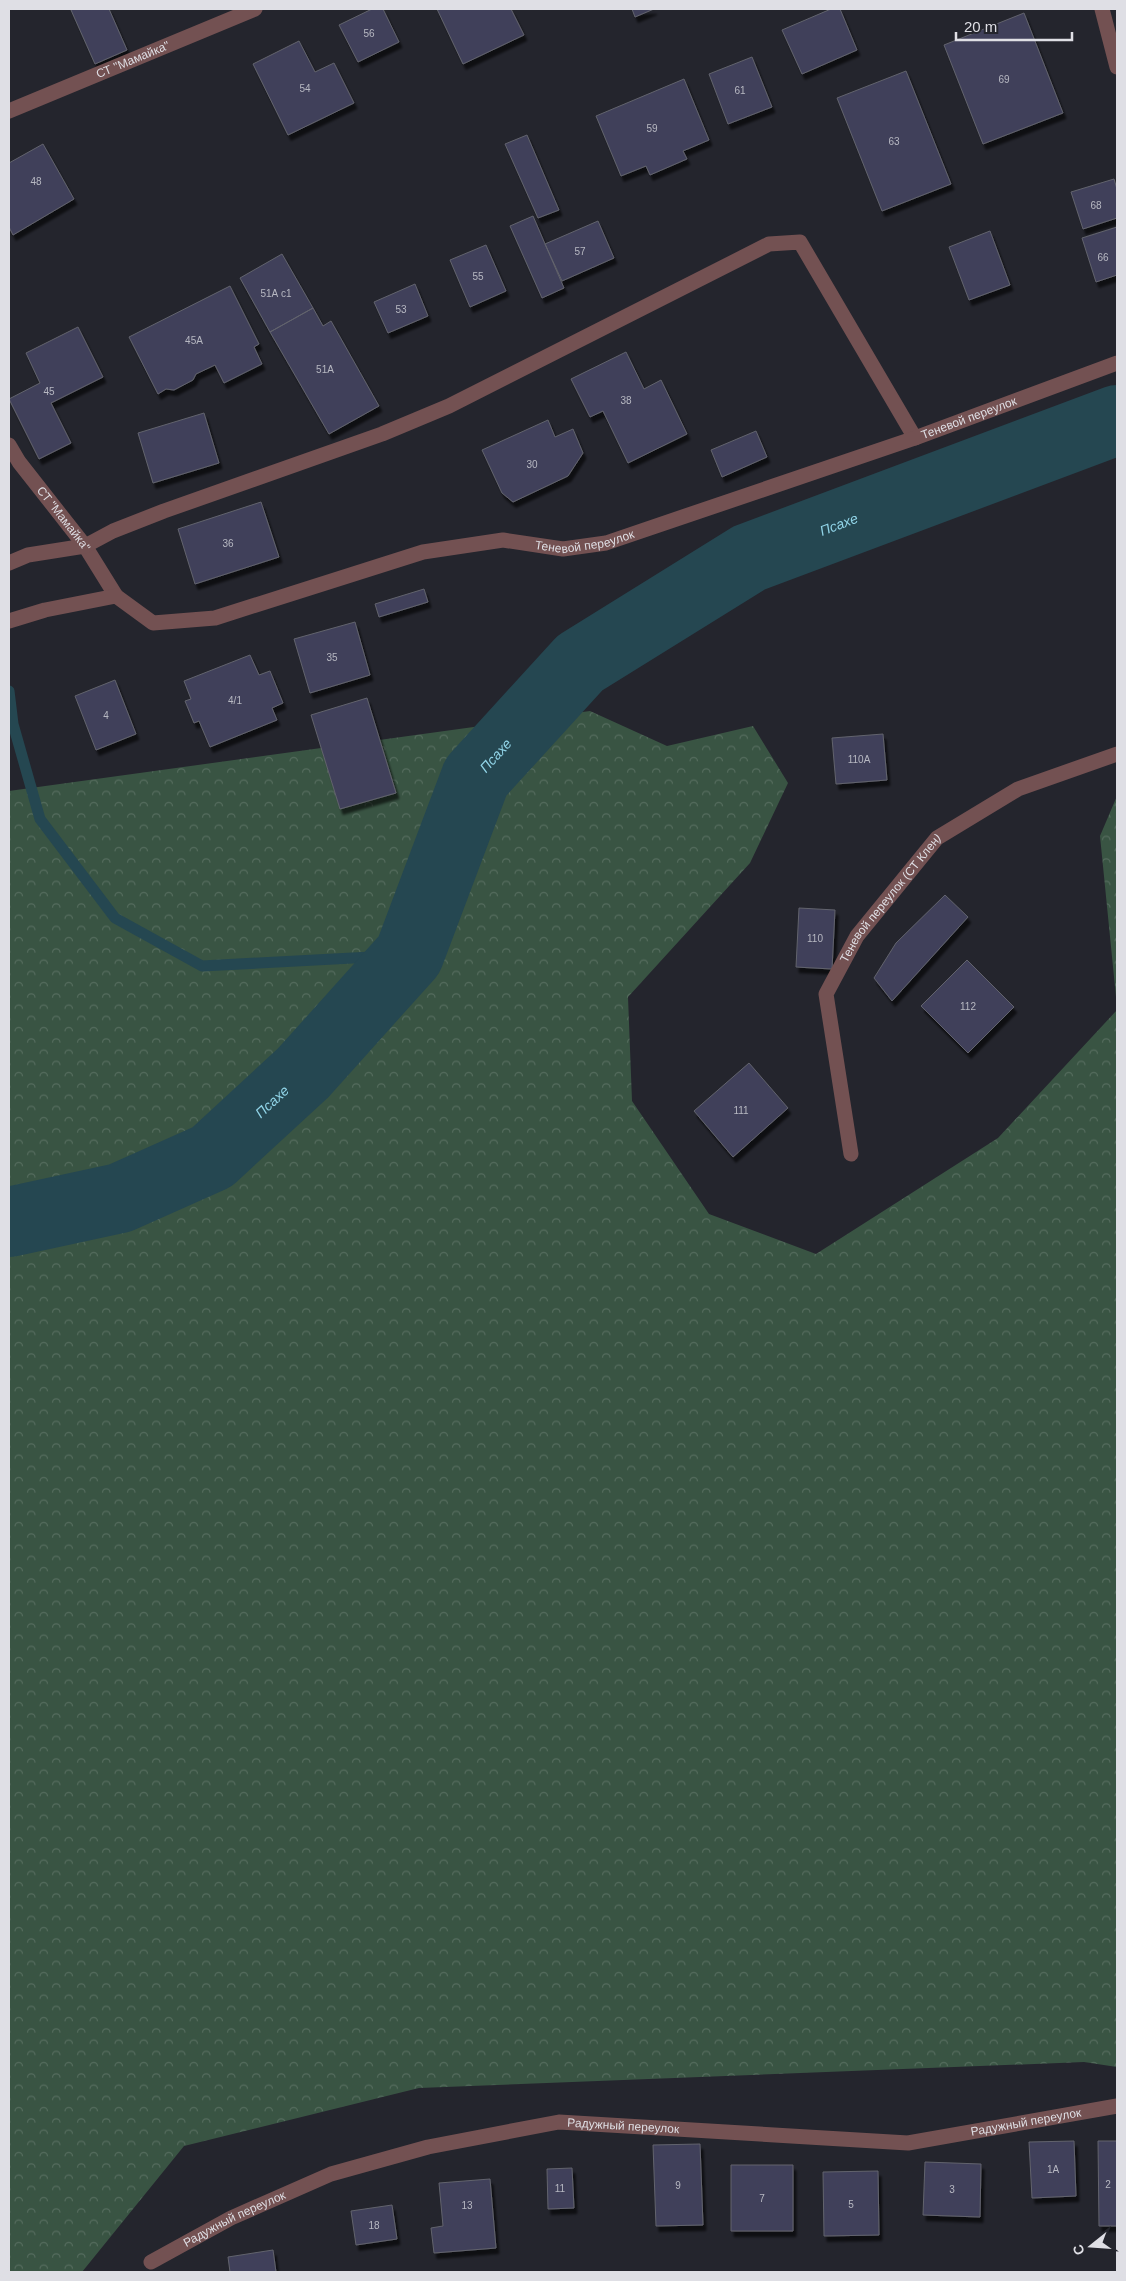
<svg xmlns="http://www.w3.org/2000/svg" width="1126" height="2281" viewBox="0 0 1126 2281" font-family="Helvetica,sans-serif">
  <style>
    .forest { fill: url(#forest-crowns) }
    .lines { fill: none; stroke-linecap: round; stroke-linejoin: round }
    .stream { stroke: #254751; stroke-width: 11 }
    .river { stroke: #254751; stroke-width: 70 }
    .building { fill: #40415a; stroke: #62636d; filter: url(#shadow) }
    .lane { stroke: #735152; stroke-width: 15 }
    .street { stroke: #735152; stroke-width: 15 }
    .labels { text-anchor: middle; dominant-baseline: central; stroke-width: 4; stroke-linejoin: round; paint-order: stroke }
    .number-label { font-size: 10px; fill: #b7b8c2 }
    .street-label { font-size: 12px; fill: #dfdfe5; stroke: #24252d }
    .water-label { font-size: 14px; font-style: italic; fill: #91d4e7; stroke: #24252d }
  </style>
  <defs>
    <pattern id="forest-crowns" width="20" height="18" patternUnits="userSpaceOnUse" patternTransform="scale(1.25)"><rect width="20" height="18" fill="#395443"/><path d="M2 6a3 3 0 1 1 6 0M12 15a3 3 0 1 1 6 0" fill="none" stroke="#556c5e"/></pattern>
    <filter id="shadow"><feDropShadow dx="3" dy="5.5" stdDeviation="1" flood-color="#0009"/></filter>
  </defs>
  <rect width="100%" height="100%" fill="#24252d"/>
  <path class="forest" d="M590,711L667,746L753,726L788,783L750,863L628,997L632,1101L709,1214L816,1254L998,1138L1117,1010V2067L1084,2062L419,2088L184,2146L82,2272H9V791Z
    M1117,796V1007L1100,836Z"/>
  <g class="lines">
    <path class="stream" d="M9,691L13,724L40,819L115,918L202,966L409,955"/>
    <path class="river" id="s1" d="M9,1222L120,1198L212,1157L303,1073L409,955L476,777L580,663L749,558L1117,420"/>
  </g>
  <path class="building" d="M74,9H109L127,50L95,64L71,10Z
    M372,9H383L399,42L358,62L339,25Z
    M437,9H511L524,35L463,64Z
    M632,9H654L635,17Z
    M831,9H840L857,50L802,74L782,30Z
    M1024,13L1063,113L983,144L944,45Z
    M299,41L315,72L334,63L354,103L288,135L253,64Z
    M752,57L772,107L728,124L709,74Z
    M906,71L951,184L882,211L837,98Z
    M684,79L709,140L683,151L687,159L650,175L646,166L621,176L596,116Z
    M527,135L559,210L538,218L505,144Z
    M43,144L74,199L13,235L9,227V163Z
    M1114,179L1117,189V218L1083,229L1071,192Z
    M533,216L564,288L542,298L510,226Z
    M598,221L614,258L562,281L545,244Z
    M1117,227V275L1096,282L1082,238Z
    M990,231L1010,285L969,300L949,247Z
    M486,245L506,291L470,307L450,260Z
    M282,254L313,308L270,332L240,278Z
    M415,284L428,316L388,333L374,302Z
    M230,286L259,344L254,347L262,364L224,383L215,365L196,374L193,380L174,390L166,389L158,394L129,337Z
    M313,308L323,326L331,321L379,406L329,434L270,332Z
    M78,327L103,377L51,403L71,443L39,459L9,399L40,383L26,353Z
    M626,352L644,389L661,380L687,434L628,463L603,411L590,417L571,379Z
    M204,413L219,463L153,483L138,433Z
    M548,420L555,437L573,429L583,453L568,476L513,502L502,493L482,450Z
    M756,431L767,457L722,477L711,450Z
    M261,502L279,557L195,584L178,529Z
    M424,589L428,602L379,617L375,604Z
    M355,622L370,675L310,693L294,639Z
    M250,655L259,675L270,671L283,703L272,708L277,720L210,747L199,721L194,723L185,701L191,699L184,681Z
    M115,680L136,734L96,750L75,696Z
    M367,698L396,793L340,809L311,715Z
    M883,734L887,780L836,784L832,738Z
    M945,895L968,917L892,1001L874,978L896,943Z
    M799,908L835,910L832,969L796,967Z
    M967,960L1014,1007L968,1053L921,1006Z
    M749,1063L788,1108L733,1157L694,1111Z
    M1074,2141L1076,2196L1032,2198L1029,2142Z
    M1098,2141H1117V2226H1099Z
    M700,2144L703,2225L656,2226L653,2145Z
    M925,2162L981,2164L980,2217L923,2215Z
    M731,2165H793V2231H731Z
    M572,2168L574,2208L548,2209L547,2169Z
    M878,2171L879,2235L824,2236L823,2172Z
    M490,2179L496,2248L434,2253L431,2228L443,2226L439,2183Z
    M392,2205L397,2239L356,2245L351,2211Z
    M273,2250L276,2272H230L228,2257Z"/>
  <g class="lines">
    <g class="lane">
      <path d="M1102,9L1117,67"/>
      <path id="s2" d="M9,111L255,9"/>
      <path id="s3" d="M9,445L19,462L85,546L116,596"/>
      <path d="M9,563L28,555L85,546L113,531L164,511L382,434L449,406L769,244L800,242L915,438"/>
      <path id="s4" d="M851,1154L826,994L857,936L937,838L1018,789L1117,754"/>
      <path id="s5" d="M151,2262L231,2218L331,2174L428,2147L559,2122L908,2143L1117,2106"/>
    </g>
    <path class="street" id="s6" d="M9,621L45,610L116,596L153,623L215,618L423,552L503,540L563,549L606,543L915,438L1117,363"/>
  </g>
  <g class="labels">
    <g class="number-label">
      <text x="369" y="33">56</text>
      <text x="1004" y="79">69</text>
      <text x="305" y="88">54</text>
      <text x="740" y="90">61</text>
      <text x="652" y="128">59</text>
      <text x="894" y="141">63</text>
      <text x="36" y="181">48</text>
      <text x="1096" y="205">68</text>
      <text x="580" y="251">57</text>
      <text x="1103" y="257">66</text>
      <text x="478" y="276">55</text>
      <text x="276" y="293">51А с1</text>
      <text x="401" y="309">53</text>
      <text x="194" y="340">45А</text>
      <text x="325" y="369">51А</text>
      <text x="49" y="391">45</text>
      <text x="626" y="400">38</text>
      <text x="532" y="464">30</text>
      <text x="228" y="543">36</text>
      <text x="332" y="657">35</text>
      <text x="235" y="700">4/1</text>
      <text x="106" y="715">4</text>
      <text x="859" y="759">110А</text>
      <text x="815" y="938">110</text>
      <text x="968" y="1006">112</text>
      <text x="741" y="1110">111</text>
      <text x="1053" y="2169">1А</text>
      <text x="1108" y="2184">2</text>
      <text x="678" y="2185">9</text>
      <text x="560" y="2188">11</text>
      <text x="952" y="2189">3</text>
      <text x="762" y="2198">7</text>
      <text x="851" y="2204">5</text>
      <text x="467" y="2205">13</text>
      <text x="374" y="2225">18</text>
    </g>
    <g class="street-label">
      <text stroke="none"><textPath href="#s2" startOffset="134">СТ "Мамайка"</textPath></text>
      <text stroke="none"><textPath href="#s6" startOffset="1005">Теневой переулок</textPath></text>
      <text stroke="none"><textPath href="#s3" startOffset="92">СТ "Мамайка"</textPath></text>
      <text stroke="none"><textPath href="#s6" startOffset="600">Теневой переулок</textPath></text>
      <text stroke="none"><textPath href="#s4" startOffset="278">Теневой переулок (СТ Клен)</textPath></text>
      <text stroke="none"><textPath href="#s5" startOffset="904">Радужный переулок</textPath></text>
      <text stroke="none"><textPath href="#s5" startOffset="499">Радужный переулок</textPath></text>
      <text stroke="none"><textPath href="#s5" startOffset="94">Радужный переулок</textPath></text>
    </g>
    <g class="water-label">
      <text stroke="none"><textPath href="#s1" startOffset="1136">Псахе</textPath></text>
      <text stroke="none"><textPath href="#s1" startOffset="716">Псахе</textPath></text>
      <text stroke="none"><textPath href="#s1" startOffset="296">Псахе</textPath></text>
    </g>
  </g>
  <rect width="1126" height="2281" fill="none" stroke="#dfdfe5" stroke-width="20"/>
  <g transform="translate(1091 2246) rotate(253)" stroke="#24252d" stroke-width="4" paint-order="stroke">
  <path d="M0-4L9 19L0 12L-9 19Z" fill="#dfdfe5"/>
  <text y="-8" font-size="14" font-weight="bold" text-anchor="middle" fill="#dfdfe5">С</text>
  </g>
  <path d="M956 32v8h116v-8" fill="none" stroke="#dfdfe5" stroke-width="2.5"/>
  <text x="964" y="32" font-size="15" fill="#dfdfe5" stroke="#24252d" stroke-width="4" paint-order="stroke">20 m</text>
</svg>
